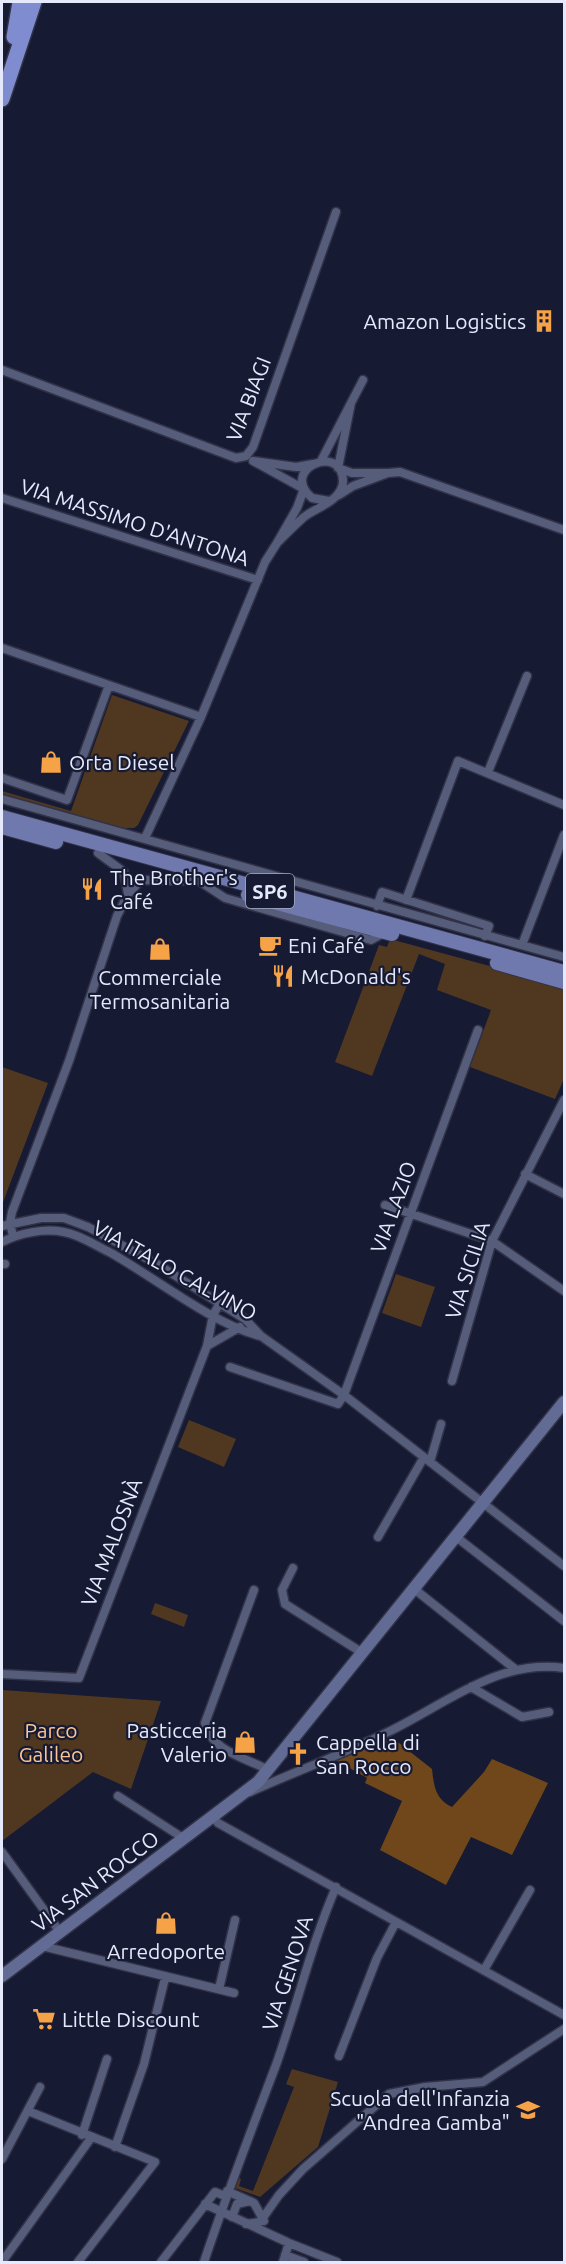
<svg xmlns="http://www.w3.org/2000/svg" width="566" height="2264" viewBox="0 0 566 2264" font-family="Ubuntu,sans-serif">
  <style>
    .green { fill: #503820 }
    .forest { fill: #6f471a }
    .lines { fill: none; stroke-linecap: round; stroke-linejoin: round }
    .street-casing { stroke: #313247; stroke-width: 11 }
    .secondary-casing { stroke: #313247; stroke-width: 15 }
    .primary-casing { stroke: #313247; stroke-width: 16 }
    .highway-casing { stroke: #313247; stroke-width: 18 }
    .street { stroke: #565d7b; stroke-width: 8 }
    .secondary { stroke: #626b94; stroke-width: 12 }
    .primary { stroke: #6f79ad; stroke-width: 14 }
    .highway { stroke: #7f8ccf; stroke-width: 15 }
    .labels { text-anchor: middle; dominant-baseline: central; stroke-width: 4.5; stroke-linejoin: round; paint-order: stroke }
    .shield { fill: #161a33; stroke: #a7abbf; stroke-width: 1.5 }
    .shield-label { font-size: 20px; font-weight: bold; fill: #e5e9fb }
    .poi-label { font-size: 21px; fill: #e5e9fb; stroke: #161a33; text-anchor: start }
    .street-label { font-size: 21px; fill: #e5e9fb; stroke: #161a33 }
    .park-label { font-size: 21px; fill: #fac593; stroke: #161a33 }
  </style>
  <rect width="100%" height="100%" fill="#161a33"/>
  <path class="green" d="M112,695L189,721L138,825L134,828H120L2,796V791L71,811Z
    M390,939L564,986V1079L555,1099L470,1067L491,1010L437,990L445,964L419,954L372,1076L335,1062L379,945L387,947Z
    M2,1067L48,1083L2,1205Z
    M396,1274L435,1287L421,1327L382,1313Z
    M189,1420L236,1439L224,1467L178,1447Z
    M155,1603L188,1615L184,1627L151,1614Z
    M2,1690L161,1701L131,1789L93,1772L2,1841Z
    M292,2069L338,2082L318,2147L260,2197L235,2188L239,2178L241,2179L239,2186L253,2191L294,2087L286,2084Z"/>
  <path class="forest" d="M389,1735L432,1769C434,1786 435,1799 452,1807L484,1772L492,1759L548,1783L512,1855L471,1837L446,1885L380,1850L402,1801L365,1783L367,1778L332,1758Z"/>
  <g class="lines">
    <g class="street-casing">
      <path id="street" d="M2,370L236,458L246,456L253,447L336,212
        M351,403L363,380
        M321,461L351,403L338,468L352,473H388L353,486L339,495
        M313,464L296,467L253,461L304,489L297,508L277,543C286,534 295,525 304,517C314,509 331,504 338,494C341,490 343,486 343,481C342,442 278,469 312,498L329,501
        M388,473L400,472L564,530
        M2,498L258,580
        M2,648L201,717
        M488,772L527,676
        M2,778L67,800L109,685
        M2,799L564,957
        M145,838L201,717L265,562L277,543
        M98,853L124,872L128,894
        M406,900L458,761L564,805
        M377,906L382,892L489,926L485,936
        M522,945L564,835
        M525,1174L564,1194
        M385,1205L492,1241L564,1291
        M2,1226L41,1218H64L88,1227L155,1263L245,1319L261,1336L344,1395L564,1566
        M13,1236L10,1223L12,1212L69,1061L117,916L128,894L141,880L199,881L225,898L371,940L385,932
        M2,1242C20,1233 44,1228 64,1232C81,1235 96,1246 111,1253C157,1279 211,1323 260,1336
        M2,1264H5
        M207,1346L240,1327
        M230,1367L338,1404L344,1395L478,1030
        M452,1381L492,1241L564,1100
        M430,1462L441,1424
        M455,1536L564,1621
        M378,1537L424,1457
        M293,1568L282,1590L285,1604L361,1652
        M413,1588L515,1669
        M254,1590L205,1723C212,1752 245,1757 268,1770
        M2,1674L79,1678L207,1346L213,1315L220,1303
        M471,1687L522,1717L549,1712
        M250,1792C296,1771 344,1754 388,1732C446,1704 497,1659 564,1668
        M118,1796L183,1838
        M212,1816L218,1823L564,2015
        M2,1852L60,1932
        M42,1946L234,1993
        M484,1970L530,1890
        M219,1989L235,1920
        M339,2056L377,1958L396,1922
        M28,2111L155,2162L78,2262
        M82,2135L107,2059
        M115,2147L144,2064L165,1978
        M2,2159L40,2087
        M227,2191L254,2203L264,2221
        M205,2204L289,2243L337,2262
        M232,2217L237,2204L250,2201
        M246,2224L260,2222L279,2195L303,2169L389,2094L425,2087L483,2082L564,2029
        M285,2255L304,2262
        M2,2262L91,2138
        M161,2262L215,2192L225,2196
        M204,2262C226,2196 251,2131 276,2065C297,2006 311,1945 336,1887
        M283,2262L289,2243"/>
    </g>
    <g class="secondary-casing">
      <path id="secondary" d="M2,1976L258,1782L564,1402"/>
    </g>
    <g class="primary-casing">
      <path id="primary" d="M2,817L564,972
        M2,827L56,842
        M248,895L392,934
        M497,963L564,982"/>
    </g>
    <g class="highway-casing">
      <path id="highway" d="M14,37L20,2
        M2,99L34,2"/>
    </g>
    <use href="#street" class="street"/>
    <use href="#secondary" class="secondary"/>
    <use href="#primary" class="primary"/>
    <use href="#highway" class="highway"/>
  </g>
  <defs>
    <g id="building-bare" transform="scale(1.8)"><path d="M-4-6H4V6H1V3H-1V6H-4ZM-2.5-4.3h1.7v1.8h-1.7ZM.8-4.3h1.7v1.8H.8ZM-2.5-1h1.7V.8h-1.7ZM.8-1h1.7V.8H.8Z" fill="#f6a247" stroke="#161a33" stroke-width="2.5" paint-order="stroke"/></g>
    <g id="shop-bare" transform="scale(1.8)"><path d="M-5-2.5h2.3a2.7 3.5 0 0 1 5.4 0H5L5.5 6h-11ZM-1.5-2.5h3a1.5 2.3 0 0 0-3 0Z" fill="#f6a247" stroke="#161a33" stroke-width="2.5" paint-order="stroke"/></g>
    <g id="restaurant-bare" transform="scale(1.8)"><path d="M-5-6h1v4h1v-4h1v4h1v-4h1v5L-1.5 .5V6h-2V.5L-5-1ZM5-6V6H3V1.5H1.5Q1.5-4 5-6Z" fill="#f6a247" stroke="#161a33" stroke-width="2.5" paint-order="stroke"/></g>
    <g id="cafe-bare" transform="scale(1.8)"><path d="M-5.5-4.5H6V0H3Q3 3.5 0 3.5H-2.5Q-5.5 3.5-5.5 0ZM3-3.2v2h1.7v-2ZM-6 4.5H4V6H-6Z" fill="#f6a247" stroke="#161a33" stroke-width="2.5" paint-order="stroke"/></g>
    <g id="church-bare" transform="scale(1.8)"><path d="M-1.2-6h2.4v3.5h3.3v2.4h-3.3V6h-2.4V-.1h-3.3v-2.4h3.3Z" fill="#f6a247" stroke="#161a33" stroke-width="2.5" paint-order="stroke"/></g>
    <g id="supermarket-bare" transform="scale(1.8)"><path d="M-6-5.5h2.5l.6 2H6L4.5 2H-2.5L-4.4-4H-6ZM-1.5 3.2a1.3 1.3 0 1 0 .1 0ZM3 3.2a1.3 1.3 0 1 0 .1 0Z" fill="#f6a247" stroke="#161a33" stroke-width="2.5" paint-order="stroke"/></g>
    <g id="school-bare" transform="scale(1.8)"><path d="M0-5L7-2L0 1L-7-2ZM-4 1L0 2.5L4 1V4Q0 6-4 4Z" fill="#f6a247" stroke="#161a33" stroke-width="2.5" paint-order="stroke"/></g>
  </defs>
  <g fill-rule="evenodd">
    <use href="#building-bare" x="544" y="321"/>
    <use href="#shop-bare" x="51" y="762"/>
    <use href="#restaurant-bare" x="92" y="889"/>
    <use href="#cafe-bare" x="270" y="945"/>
    <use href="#shop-bare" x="160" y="949"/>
    <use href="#restaurant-bare" x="283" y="976"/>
    <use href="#shop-bare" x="245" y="1742"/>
    <use href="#church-bare" x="298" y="1754"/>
    <use href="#shop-bare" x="166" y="1923"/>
    <use href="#supermarket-bare" x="44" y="2019"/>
    <use href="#school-bare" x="528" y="2110"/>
  </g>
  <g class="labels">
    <rect class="shield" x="246" y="874" width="48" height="34" rx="4.5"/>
    <g class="shield-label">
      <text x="270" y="891">SP6</text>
    </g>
    <g class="poi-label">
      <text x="526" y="321" text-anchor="end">Amazon Logistics</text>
      <text x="69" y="762">Orta Diesel</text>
      <text x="110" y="877">The Brother's<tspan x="110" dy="24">Café</tspan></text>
      <text x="288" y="945">Eni Café</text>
      <text x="301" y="976">McDonald's</text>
      <text x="160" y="977" text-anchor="middle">Commerciale<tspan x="160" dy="24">Termosanitaria</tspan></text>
      <text x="227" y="1730" text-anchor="end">Pasticceria<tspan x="227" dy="24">Valerio</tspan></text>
      <text x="316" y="1742">Cappella di<tspan x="316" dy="24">San Rocco</tspan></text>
      <text x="166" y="1951" text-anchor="middle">Arredoporte</text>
      <text x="62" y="2019">Little Discount</text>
      <text x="510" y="2098" text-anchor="end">Scuola dell'Infanzia<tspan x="510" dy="24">"Andrea Gamba"</tspan></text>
    </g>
    <g class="street-label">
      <text transform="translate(248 399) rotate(-69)">VIA BIAGI</text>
      <text transform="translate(135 522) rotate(18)">VIA MASSIMO D'ANTONA</text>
      <text transform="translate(393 1207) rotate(-70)">VIA LAZIO</text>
      <text transform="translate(175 1270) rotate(29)">VIA ITALO CALVINO</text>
      <text transform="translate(467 1270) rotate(-72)">VIA SICILIA</text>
      <text transform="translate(111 1542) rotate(-69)">VIA MALOSNÀ</text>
      <text transform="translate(95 1881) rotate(-37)">VIA SAN ROCCO</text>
      <text transform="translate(287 1973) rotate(-72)">VIA GENOVA</text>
    </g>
    <g class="park-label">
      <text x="51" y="1730">Parco<tspan x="51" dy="24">Galileo</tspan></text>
    </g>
  </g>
  <rect width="566" height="2264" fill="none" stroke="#e5e9fb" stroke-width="6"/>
</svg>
